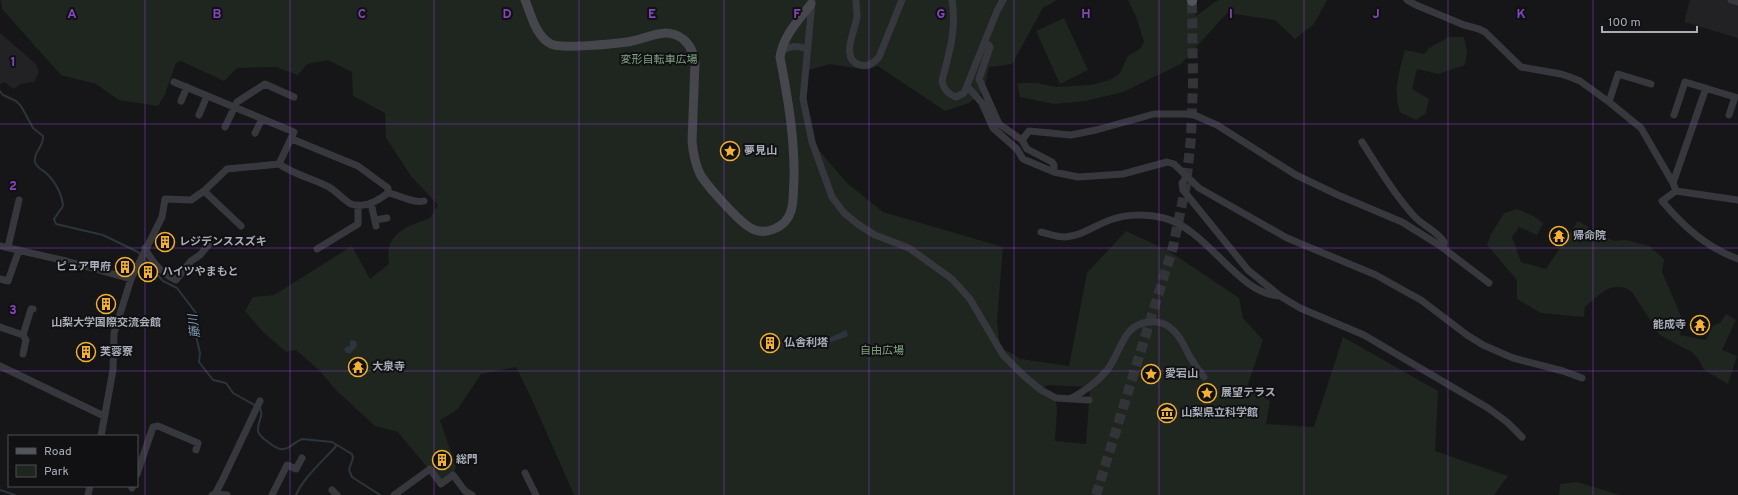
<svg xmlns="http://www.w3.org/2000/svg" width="1738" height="495" viewBox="0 0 1738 495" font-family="Overpass,'Noto Sans JP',sans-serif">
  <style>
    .built { fill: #222225 }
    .green { fill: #1e261f; fill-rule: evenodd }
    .water { fill: #2c353c }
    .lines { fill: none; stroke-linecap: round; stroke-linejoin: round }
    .stream { stroke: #2c353c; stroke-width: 2 }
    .primary-tunnel { stroke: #333438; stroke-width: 10; stroke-dasharray: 10 5; stroke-linecap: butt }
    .minor { stroke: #37383d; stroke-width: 7 }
    .secondary { stroke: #45474d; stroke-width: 9 }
    .primary { stroke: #53555c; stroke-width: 10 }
    .grid { fill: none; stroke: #8446be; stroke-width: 1; stroke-opacity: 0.55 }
    .labels { text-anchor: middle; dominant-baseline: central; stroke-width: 4; stroke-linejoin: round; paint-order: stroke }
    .park-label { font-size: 11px; fill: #7fa381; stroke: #111113 }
    .poi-label { font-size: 11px; font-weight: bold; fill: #a8adb8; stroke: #111113; text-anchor: start }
    .water-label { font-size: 12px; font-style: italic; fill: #7f9bb3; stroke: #111113 }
    .grid-label { font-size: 13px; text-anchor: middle; font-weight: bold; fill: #8446be; stroke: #111113; stroke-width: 4; stroke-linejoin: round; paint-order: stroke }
  </style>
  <rect width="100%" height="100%" fill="#161618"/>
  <path class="built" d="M1690,0H1727L1738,4V38L1684,22Z
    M0,33L36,64L39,72L34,82L20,84L14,89L4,82L1,84L0,83Z"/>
  <path class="green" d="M1,0H1057L1043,8L1012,64L989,67L984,91L969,103L945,111L878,66L867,70L830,64L805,71L803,99L812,142L847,183L883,212L1003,247L997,321L1000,347L1021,359L1069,366L1087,273L1126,231L1169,251L1239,298L1243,318L1263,340L1247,387L1270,401L1266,424L1314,427L1343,337L1438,391L1435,451L1508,476L1494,495H574L534,404L516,367L481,374L457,410L440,420L456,467L453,475L441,484L398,432L375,426L337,391L318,369L296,350L286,352L262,331L245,311L253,297L274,295L352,246L370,279L389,264C384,233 406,227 430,218L438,205L411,176L386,138L385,113L353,96L352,72L328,60L307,64L298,75L276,67L237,68L224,81L181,61L176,63L165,94L158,106L119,100L96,84L61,75L2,9ZM1047,385L1090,387L1086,444L1055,441L1057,409L1056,401L1041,390Z
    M1128,0H1189L1196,16L1218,0H1327L1314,24L1295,39L1275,20L1227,13L1181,64L1123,92L1086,101L1054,104L1020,97L1017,83H1037L1056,87L1090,85L1110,80L1120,73L1128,56L1140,49L1144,42L1136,16Z
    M1064,18L1088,70L1060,84L1036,31Z
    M1449,37H1464L1467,52L1465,65L1438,74L1417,69L1412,89L1429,99L1426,113L1416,120L1400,112C1393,91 1399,71 1405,50L1424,54L1429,48Z
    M1517,209L1534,216L1543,223L1537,235L1519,227L1512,237L1521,262L1546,269L1578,221L1613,241L1626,240L1649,246L1664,259L1662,272L1683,321L1680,335L1706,340L1713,326L1720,323L1726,314L1736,320L1722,350L1737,356L1728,384L1704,370L1699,360L1692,352L1665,338L1659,334L1632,292C1613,278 1599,295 1585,307L1584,317L1541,313L1517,299V280L1487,245L1491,234L1504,213Z
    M1577,482L1620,495H1559L1560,484Z"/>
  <path class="water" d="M846,330L848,336L829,343V338Z
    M352,340L356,341L357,346L351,353H347L344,350L346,347L350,346V341Z"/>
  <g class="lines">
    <path class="stream" d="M0,91L3,95L16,101L21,106L33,128L43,136C44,147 33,152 35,162C37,168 41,169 46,173C55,181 62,194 63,206L54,219L56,224L103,235L138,252L163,281L177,288L196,313L197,317L195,332L200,353L199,362L213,380L226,383L233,393L260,408C264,416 258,420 258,429C257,433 261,436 264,439C272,445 281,454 291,446C295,443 297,441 302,439L332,442L352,454L353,458L349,470L352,477L380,495
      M0,490L15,495
      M296,495C302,479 325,459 337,445"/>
    <path class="primary-tunnel" d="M1096,495L1173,247L1186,185L1191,138L1193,83L1192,1"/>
    <path class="minor" d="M856,0C856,5 857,11 857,16C856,29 839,59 860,65C868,67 874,63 879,57L902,0
      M952,0C957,30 949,53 942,81C944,90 948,94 956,97L964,93L997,11L1003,0
      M1407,0L1416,5L1464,25L1479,29L1485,32L1521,67L1561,74L1570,77L1580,81L1609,102L1641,128L1673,183L1676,191L1662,201C1684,227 1706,247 1738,259
      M1731,0L1738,2
      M812,2L803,99L812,142L832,197L844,213L859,225L875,235L909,248L952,279L970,299L1003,355L1024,376L1041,390L1056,398L1089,400
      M985,41L990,47L979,79L999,124L1022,140L1027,149L1052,162L1054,165V172
      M781,51C790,46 796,45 807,49
      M174,82L294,132L279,164
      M967,86L982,103L993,128L1017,149L1023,159L1054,172L1078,177L1123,174L1167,162L1174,164L1199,188L1287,238L1376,275L1410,294L1421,300L1467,335L1483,345L1513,358L1563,371L1582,378
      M181,101L187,87
      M1609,102L1618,74L1651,84
      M199,115L207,96
      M1674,115L1685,82L1735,97L1729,115
      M225,127L237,102L265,84L294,97
      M255,133L262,119
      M1022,140L1029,131L1071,135L1096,130L1154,114H1192L1217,125L1296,175L1338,195L1402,222L1439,245L1489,283
      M1362,142C1378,167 1394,194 1414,216C1423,226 1437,231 1444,242L1443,248
      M1187,176L1182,183L1183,190L1248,270L1280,296L1300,308L1364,335L1488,408L1507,422L1522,437
      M1673,183L1706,88
      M204,191L241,226
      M1676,191L1738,200
      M388,193C400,195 414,204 424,201
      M371,203L376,226
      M375,220L387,218
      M1041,232C1049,234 1057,237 1065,237C1083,236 1096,224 1113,219C1128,214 1148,214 1164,218C1209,230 1237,294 1280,296
      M0,246L66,261L131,279
      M8,247L19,200
      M145,248C152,262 162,274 176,280L191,261L200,255L210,243
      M317,249L358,224V205
      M0,279L8,281L19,250
      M0,327L23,335L26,340L23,354
      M23,335L31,309H33
      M0,366L104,416
      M1070,399C1084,391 1097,383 1108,369C1121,352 1123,323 1150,322C1160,321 1167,324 1174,331C1182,339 1185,348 1190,357C1194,364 1199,371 1204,377
      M101,436L113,370L114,333L131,279L162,217L165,199L191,200L204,191L227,169L279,164C297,176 312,178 329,187C337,192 346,202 351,204C364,209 379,200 388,193V188L358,166L292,139
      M525,473L536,495
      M137,474L153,427L158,426L198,443L196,450
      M132,488L133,486
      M332,490L337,495
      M215,494L227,495
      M88,495L90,486
      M212,495L215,494L222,481L260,401
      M272,495L287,465L296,469L302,458
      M394,495L430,469L441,484L453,475L465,491L472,495"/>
    <path class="secondary" d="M525,0C531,14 536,37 551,44C561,49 614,44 627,42C646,40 664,25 683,39C691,46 693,52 695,63L692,141C693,153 695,163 700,174C706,185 738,220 749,227C764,237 786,228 791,211C794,202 793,191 794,181C795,139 788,99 780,57C783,36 798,21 811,4"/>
    <path class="primary" d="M1192,1V0"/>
  </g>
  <path class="grid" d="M145,0V495M290,0V495M434,0V495M579,0V495M724,0V495M869,0V495M1014,0V495M1159,0V495M1304,0V495M1448,0V495M1593,0V495M0,124H1738M0,248H1738M0,371H1738"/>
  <defs>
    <g id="sight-ring" transform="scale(1)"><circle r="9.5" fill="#111113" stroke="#f2b134" stroke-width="1.5"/><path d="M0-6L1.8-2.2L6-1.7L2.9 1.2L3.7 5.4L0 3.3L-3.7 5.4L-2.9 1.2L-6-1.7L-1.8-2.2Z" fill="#f2b134"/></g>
    <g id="temple-ring" transform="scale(1)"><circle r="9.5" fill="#111113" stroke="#f2b134" stroke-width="1.5"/><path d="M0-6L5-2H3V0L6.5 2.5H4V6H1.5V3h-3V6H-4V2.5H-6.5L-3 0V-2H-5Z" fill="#f2b134"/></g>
    <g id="building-ring" transform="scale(1)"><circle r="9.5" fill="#111113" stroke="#f2b134" stroke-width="1.5"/><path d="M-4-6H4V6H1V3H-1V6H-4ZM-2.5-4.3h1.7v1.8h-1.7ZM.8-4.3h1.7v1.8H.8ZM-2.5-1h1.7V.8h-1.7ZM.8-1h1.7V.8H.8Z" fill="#f2b134"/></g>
    <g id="museum-ring" transform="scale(1)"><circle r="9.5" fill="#111113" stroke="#f2b134" stroke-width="1.5"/><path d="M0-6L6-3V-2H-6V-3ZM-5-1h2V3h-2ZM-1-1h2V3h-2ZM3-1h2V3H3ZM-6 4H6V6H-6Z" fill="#f2b134"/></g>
  </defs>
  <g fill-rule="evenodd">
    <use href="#sight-ring" x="730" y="151"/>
    <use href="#temple-ring" x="1559" y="236"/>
    <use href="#building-ring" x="165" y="242"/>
    <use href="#building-ring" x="125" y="267"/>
    <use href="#building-ring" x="148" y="272"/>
    <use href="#building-ring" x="106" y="304"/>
    <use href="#temple-ring" x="1700" y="325"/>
    <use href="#building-ring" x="770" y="343"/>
    <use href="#building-ring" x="86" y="352"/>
    <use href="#temple-ring" x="358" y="367"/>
    <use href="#sight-ring" x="1151" y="374"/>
    <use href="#sight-ring" x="1207" y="393"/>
    <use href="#museum-ring" x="1167" y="413"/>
    <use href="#building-ring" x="442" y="460"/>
  </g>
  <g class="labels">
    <g class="park-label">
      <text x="659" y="60">変形自転車広場</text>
      <text x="882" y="351">自由広場</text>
    </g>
    <g class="poi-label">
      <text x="744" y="151">夢見山</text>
      <text x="1573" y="236">帰命院</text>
      <text x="179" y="242">レジデンススズキ</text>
      <text x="111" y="267" text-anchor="end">ピュア甲府</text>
      <text x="162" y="272">ハイツやまもと</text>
      <text x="106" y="323" text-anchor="middle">山梨大学国際交流会館</text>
      <text x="1686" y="325" text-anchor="end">能成寺</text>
      <text x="784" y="343">仏舎利塔</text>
      <text x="100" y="352">芙蓉寮</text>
      <text x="372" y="367">大泉寺</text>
      <text x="1165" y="374">愛宕山</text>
      <text x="1221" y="393">展望テラス</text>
      <text x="1181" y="413">山梨県立科学館</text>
      <text x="456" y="460">総門</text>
    </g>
    <g class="water-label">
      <text transform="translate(195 326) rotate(-97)">藤川</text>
    </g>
  </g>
  <g class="grid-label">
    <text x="72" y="18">A</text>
    <text x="217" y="18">B</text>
    <text x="362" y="18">C</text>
    <text x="507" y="18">D</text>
    <text x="652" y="18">E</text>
    <text x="797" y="18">F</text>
    <text x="941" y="18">G</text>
    <text x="1086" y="18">H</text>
    <text x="1231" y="18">I</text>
    <text x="1376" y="18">J</text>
    <text x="1521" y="18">K</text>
    <text x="13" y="66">1</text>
    <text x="13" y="190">2</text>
    <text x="13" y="314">3</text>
  </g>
  <rect x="8" y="435" width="130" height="52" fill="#111113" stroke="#4d4f55"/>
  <rect x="16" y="448" width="20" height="6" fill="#53555c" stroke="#4d4f55"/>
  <text x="44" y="455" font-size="12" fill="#a8adb8">Road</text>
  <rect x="16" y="465" width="20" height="12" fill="#1e261f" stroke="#4d4f55"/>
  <text x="44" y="475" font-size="12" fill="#a8adb8">Park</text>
  <path d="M1602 26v6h95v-6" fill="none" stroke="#a8adb8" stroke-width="2"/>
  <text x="1608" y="26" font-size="12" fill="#a8adb8" stroke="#111113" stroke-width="3" paint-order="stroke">100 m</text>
</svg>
